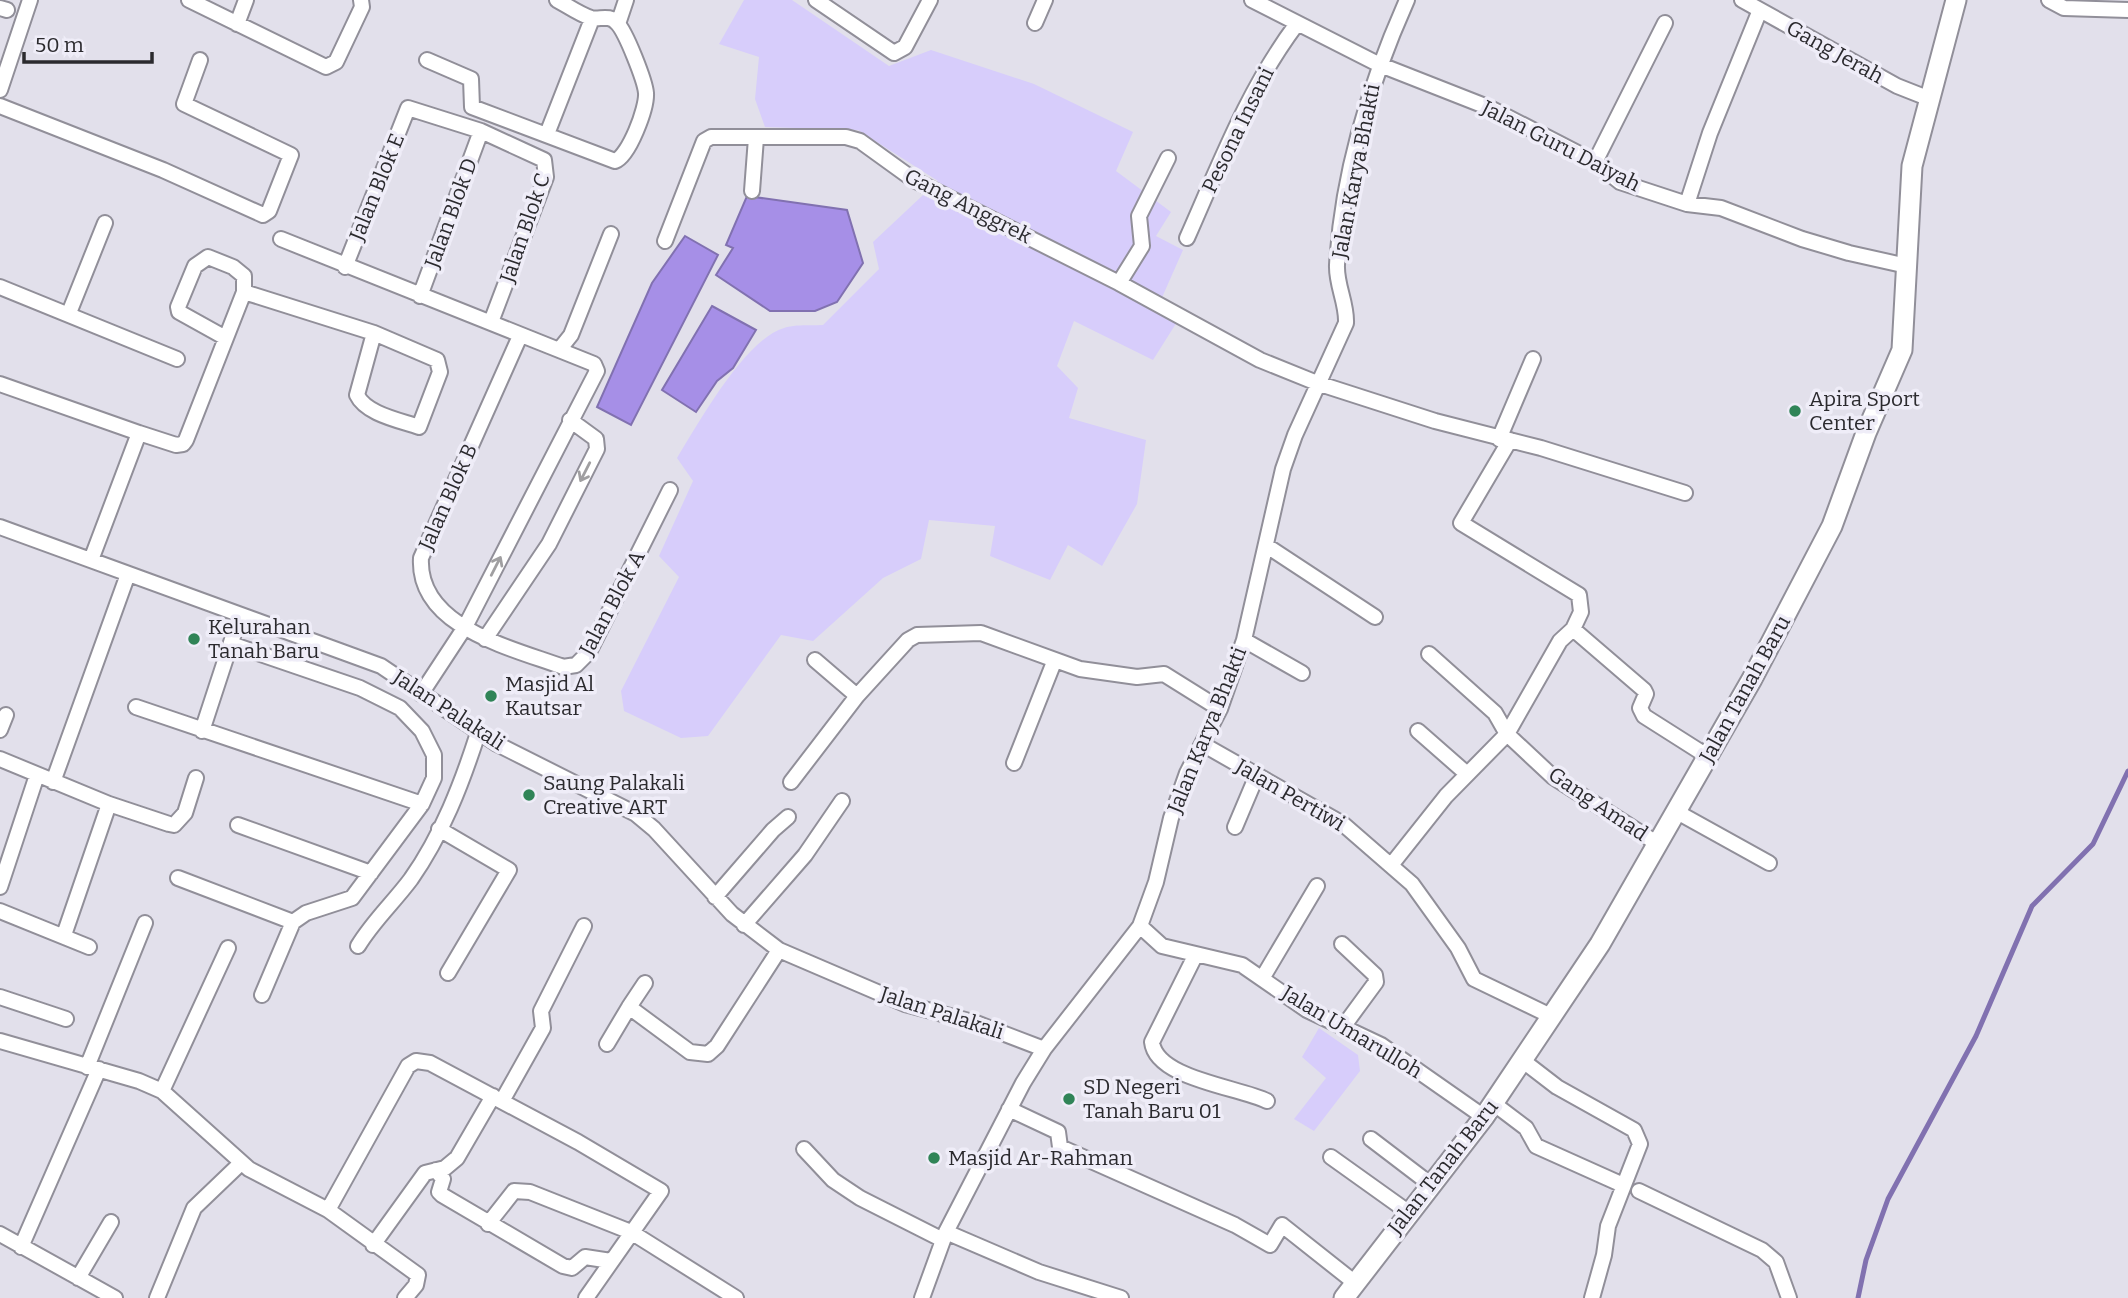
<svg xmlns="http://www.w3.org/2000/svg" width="2128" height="1298" viewBox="0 0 2128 1298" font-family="Bitter,serif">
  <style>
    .green { fill: #d7cdfb }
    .water { fill: #a68fe7; stroke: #8171b0; stroke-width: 2 }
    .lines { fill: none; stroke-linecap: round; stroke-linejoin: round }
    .stream { stroke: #8171b0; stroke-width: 5 }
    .minor-casing { stroke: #918f99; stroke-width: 18 }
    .secondary-casing { stroke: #918f99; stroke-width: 23 }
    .minor { stroke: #fff; stroke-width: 14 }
    .secondary { stroke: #fff; stroke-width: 19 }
    .oneway { stroke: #a09fa1 }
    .poi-dot { fill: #308457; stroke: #efedf8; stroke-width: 2.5 }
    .labels { text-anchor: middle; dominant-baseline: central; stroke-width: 7; stroke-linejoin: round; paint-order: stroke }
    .street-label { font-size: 21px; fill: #2b2a2e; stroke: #efedf8 }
    .poi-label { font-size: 21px; fill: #2b2a2e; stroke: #efedf8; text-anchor: start }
  </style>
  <rect width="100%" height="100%" fill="#e2e0eb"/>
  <path class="green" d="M744,0H792L889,66L931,50L1034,84L1133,132L1116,171L1171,212L1156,236L1183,250L1160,302L1182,314L1153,360L1074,321L1057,366L1078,388L1069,418L1146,440L1137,504L1102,566L1068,545L1050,580L990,556L995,526L929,520L921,559L883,578L813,641L781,635L708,736L681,738L624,711L621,691L679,577L659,556L693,481L677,458C698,424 745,339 784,328C796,324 811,326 823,325L879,269L873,242L938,181L858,130L765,127L755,99L759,57L719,44Z
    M1319,1028L1358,1055L1360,1071L1314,1131L1294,1119L1326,1078L1302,1057Z"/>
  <path class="water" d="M747,196L847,210L863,263L837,302L815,311H770L716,275L733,248L726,245Z
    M685,236L718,255L631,425L597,407L652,283Z
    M712,306L756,330L733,368L717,381L696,412L662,390Z"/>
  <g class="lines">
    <path class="stream" d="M1858,1298L1866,1260L1888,1199L1976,1036L2032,906L2093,844L2128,771"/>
    <g class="minor-casing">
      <path id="minor" d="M189,0L326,67L336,62L362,7L361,0
        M816,0L894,53L905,47L930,0
        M1252,0L1378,64L1490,108L1595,162L1620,182L1687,204L1721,208L1802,239L1849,253L1907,266
        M1742,0L1897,86L1930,99
        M2049,0L2064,8L2128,10
        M0,8L7,10
        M1035,23L1045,0
        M237,24L246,0
        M618,24L626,0
        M427,60L471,79L472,107L615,161C629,156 647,108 646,93C645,81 626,32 617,23C609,14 600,20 591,18C579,14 568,6 557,0
        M0,90L30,0
        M0,106L163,170L263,215L269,211L291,155L184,104L200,60
        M547,134L592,19
        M1595,162L1665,23
        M752,191L756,138
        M1687,204L1710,133L1760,10
        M1187,238C1219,166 1248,89 1296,25
        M281,239L559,350L571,335L611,234
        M665,241L704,141L711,137H846L860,141L914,180L1119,283L1260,360L1317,383L1435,421L1541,448L1685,493
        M345,267L408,108L481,131L544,160L546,177L491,322
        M1119,283L1142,246L1139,216L1168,158
        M0,287L177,359
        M420,296L481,131
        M69,313L105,223
        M520,336L421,558C417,627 512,648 563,667L576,665L589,652L670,490
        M224,337L179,312L178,307L195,266L208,257L233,267L244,276V292
        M0,384L139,433
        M1499,439L1533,359
        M0,527L381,666L497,744L636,814L654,829L732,914L779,950L905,1004L976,1023L1044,1049
        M1267,546L1375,617
        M91,560L139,433L176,445L183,444L186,440L244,292L374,333L437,360L440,372L419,427C399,420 366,414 357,395L374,333
        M1573,629L1644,690L1646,694L1640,708L1644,716L1707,756
        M485,639L549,544L597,449L596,439L570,420
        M1244,640L1302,673
        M231,644L360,688L400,708L422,731L434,755V778L422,804L352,898L306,913L293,922L262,995
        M1429,654L1495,713L1507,734L1553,777L1658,844
        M815,660L857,696L908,640L917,635L981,633L1080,669L1137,677L1164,674L1220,709
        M421,694L465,627L597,371L594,364L559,350
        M136,707L422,804
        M0,730L6,715
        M202,731L240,615
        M1418,731L1467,774
        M1204,745L1343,824L1412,884L1458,948L1474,979L1553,1017
        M0,759L109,804L169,824L174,825L185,813L196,778
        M1014,763L1054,662
        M53,782L128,574
        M791,782L857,696
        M1677,812L1769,863
        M238,825L371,873
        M1235,827L1257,775
        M439,829L509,870L448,973
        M1392,864L1446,796L1507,734L1560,641L1573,629L1581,612L1579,595L1461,523L1510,440
        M178,878L293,922
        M0,887L37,775
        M715,897L773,830L788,817
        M0,911L89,947
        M744,925L805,855L842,801
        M1140,926L1162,946L1242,965L1307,1010L1381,1045L1484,1117
        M64,935L109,804
        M1342,944L1375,975L1376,982L1343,1027
        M358,946C373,921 394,902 411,879C442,835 462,783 478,733
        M1195,956L1152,1042C1156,1079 1239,1087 1267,1101
        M1263,977L1317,886
        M645,983L629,1007L690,1052L708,1054L717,1046L779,950
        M0,997L66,1019
        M0,1041L139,1081L162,1091L249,1169L328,1210L418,1275L416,1285L405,1298
        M607,1044L629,1007
        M1522,1060L1557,1087L1634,1130L1640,1144L1608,1226L1604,1255L1592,1298
        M87,1067L145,923
        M162,1091L228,948
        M502,1101L543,1028L541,1011L584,926
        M1493,1103L1526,1128L1536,1146L1623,1185
        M1009,1109L1058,1132L1060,1147L1235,1225L1270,1245L1282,1225L1354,1282
        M1371,1139L1430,1184
        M804,1149L833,1180L860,1198L943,1240
        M1331,1157L1408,1212
        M436,1170L443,1179L439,1192L442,1195L563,1266L572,1268L585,1257L611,1261
        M1639,1191L1762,1250L1776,1262L1789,1298
        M328,1210L408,1066L416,1061L430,1063L578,1142L661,1191L586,1298
        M488,1224L514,1191L530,1192L631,1232L736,1298
        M946,1232L1039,1272L1121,1298
        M0,1234L115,1298
        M373,1245L425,1173L445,1168L457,1158L493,1096
        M21,1247L99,1069
        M78,1278L111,1222
        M157,1298L194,1208L241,1163
        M922,1298L946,1232L1023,1083L1044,1049L1140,926L1156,882L1171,818L1187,773L1220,709L1244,640L1283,469L1295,435L1346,323C1347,303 1336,285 1337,265C1342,174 1370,83 1407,0"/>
    </g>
    <g class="secondary-casing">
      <path id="secondary" d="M1344,1298L1484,1117L1600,944L1752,679L1832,526L1866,433L1902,350L1912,166L1956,0"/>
    </g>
    <use href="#minor" class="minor"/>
    <use href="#secondary" class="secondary"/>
  </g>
  <defs><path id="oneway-shaft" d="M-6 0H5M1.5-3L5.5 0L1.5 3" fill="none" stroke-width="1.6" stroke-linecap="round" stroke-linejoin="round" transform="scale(1.75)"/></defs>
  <g class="oneway">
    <use href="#oneway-shaft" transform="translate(585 472) rotate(117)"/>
    <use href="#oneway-shaft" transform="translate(496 566) rotate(-63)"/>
  </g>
  <g class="poi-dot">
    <circle cx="1795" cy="411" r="7"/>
    <circle cx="194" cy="639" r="7"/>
    <circle cx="491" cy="696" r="7"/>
    <circle cx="529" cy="795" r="7"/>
    <circle cx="1069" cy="1099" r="7"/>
    <circle cx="934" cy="1158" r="7"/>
  </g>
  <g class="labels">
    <g class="street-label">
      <text transform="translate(1835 52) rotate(29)">Gang Jerah</text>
      <text transform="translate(1238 130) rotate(-64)">Pesona Insani</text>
      <text transform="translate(1561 146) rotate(27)">Jalan Guru Daiyah</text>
      <text transform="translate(1356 171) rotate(-79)">Jalan Karya Bhakti</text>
      <text transform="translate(377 187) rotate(-68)">Jalan Blok E</text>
      <text transform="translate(968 206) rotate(27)">Gang Anggrek</text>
      <text transform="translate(451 213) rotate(-70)">Jalan Blok D</text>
      <text transform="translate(525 228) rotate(-71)">Jalan Blok C</text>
      <text transform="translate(448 497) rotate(-66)">Jalan Blok B</text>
      <text transform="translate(612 603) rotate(-62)">Jalan Blok A</text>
      <text transform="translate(1745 689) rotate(-61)">Jalan Tanah Baru</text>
      <text transform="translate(449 710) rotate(33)">Jalan Palakali</text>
      <text transform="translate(1207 730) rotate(-68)">Jalan Karya Bhakti</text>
      <text transform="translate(1290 795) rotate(30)">Jalan Pertiwi</text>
      <text transform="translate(1598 804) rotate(34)">Gang Amad</text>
      <text transform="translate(942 1013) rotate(18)">Jalan Palakali</text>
      <text transform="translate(1352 1032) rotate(31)">Jalan Umarulloh</text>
      <text transform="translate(1443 1167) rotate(-52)">Jalan Tanah Baru</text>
    </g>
    <g class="poi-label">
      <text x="1809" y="399">Apira Sport<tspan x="1809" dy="24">Center</tspan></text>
      <text x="208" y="627">Kelurahan<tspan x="208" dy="24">Tanah Baru</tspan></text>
      <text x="505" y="684">Masjid Al<tspan x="505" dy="24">Kautsar</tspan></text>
      <text x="543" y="783">Saung Palakali<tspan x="543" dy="24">Creative ART</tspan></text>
      <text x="1083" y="1087">SD Negeri<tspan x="1083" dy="24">Tanah Baru 01</tspan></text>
      <text x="948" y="1158">Masjid Ar-Rahman</text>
    </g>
  </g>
  <path d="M24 52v10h128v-10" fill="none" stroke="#2b2a2e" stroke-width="3.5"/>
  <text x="35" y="52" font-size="21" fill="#2b2a2e" stroke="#efedf8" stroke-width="5" paint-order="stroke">50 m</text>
</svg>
